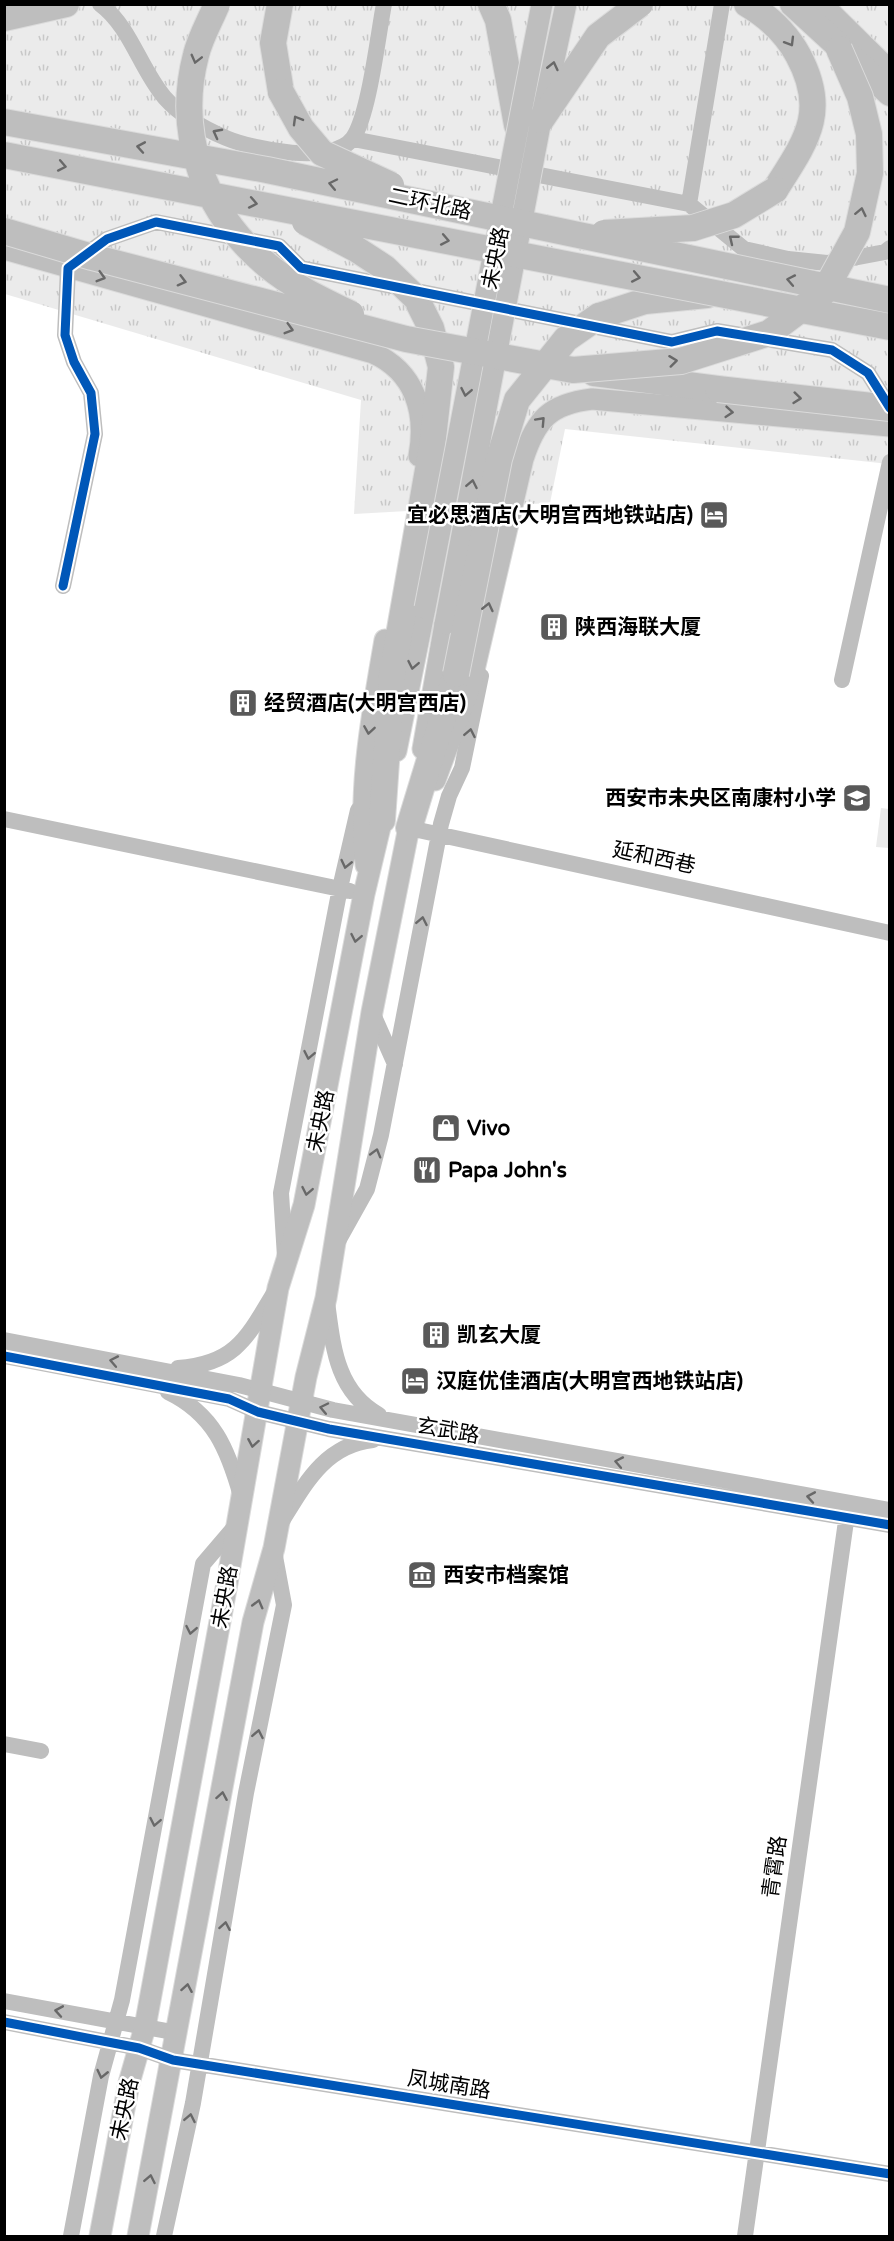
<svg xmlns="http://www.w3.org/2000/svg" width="894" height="2241" viewBox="0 0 894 2241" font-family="'Varela Round','Noto Sans SC',sans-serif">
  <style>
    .grass { fill: url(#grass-tufts) }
    .pitch { fill: #ebebeb }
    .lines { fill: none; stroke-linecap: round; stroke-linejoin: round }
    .major-casing { stroke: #dbdbdb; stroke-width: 23 }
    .highway-casing { stroke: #dbdbdb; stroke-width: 28 }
    .minor { stroke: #bebebe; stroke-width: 16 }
    .major { stroke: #bebebe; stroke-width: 21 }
    .highway { stroke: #bebebe; stroke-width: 26 }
    .major-bridge-casing { stroke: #dbdbdb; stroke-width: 23; stroke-linecap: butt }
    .highway-bridge-casing { stroke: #dbdbdb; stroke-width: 28; stroke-linecap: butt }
    .major-bridge { stroke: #bebebe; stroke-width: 21 }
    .highway-bridge { stroke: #bebebe; stroke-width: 26 }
    .cycleway-casing { stroke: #fff; stroke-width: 13 }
    .cycleway { stroke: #0057b8; stroke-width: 9 }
    .oneway { stroke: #686868 }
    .labels { text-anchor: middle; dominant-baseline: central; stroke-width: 5; stroke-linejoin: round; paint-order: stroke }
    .street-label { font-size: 21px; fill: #000; stroke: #fff }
    .poi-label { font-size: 21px; font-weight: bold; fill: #000; stroke: #fff; text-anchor: start }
  </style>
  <defs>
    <pattern id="grass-tufts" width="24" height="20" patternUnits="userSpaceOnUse" patternTransform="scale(1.5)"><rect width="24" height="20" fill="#ebebeb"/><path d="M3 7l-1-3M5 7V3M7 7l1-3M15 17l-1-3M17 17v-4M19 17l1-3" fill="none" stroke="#c8c8c8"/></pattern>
  </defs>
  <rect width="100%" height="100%" fill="#fff"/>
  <path class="grass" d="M4,5H889V464L565,429L550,503L354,514L361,400L5,294Z"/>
  <path class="pitch" d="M881,808L889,809V848L876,847Z"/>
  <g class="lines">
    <g class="major-casing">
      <path id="major" d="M822,4L890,71
        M4,249L373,353C415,372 427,412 419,456
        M423,749L445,624
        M396,751L425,608
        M435,780L471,683L523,459C536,419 550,404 592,399L890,426
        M366,865C358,788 372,715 385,640
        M100,2236L129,2083L145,2027L226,1589L278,1288L304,1205L364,894L385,806
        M138,2236L253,1622L274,1548L306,1377L326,1298L372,1012L412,812"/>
    </g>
    <g class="highway-casing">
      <path id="highway" d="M280,4L273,43L281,92
        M491,4L498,20L517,125
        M747,4C769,17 786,33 798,55C829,112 806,141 775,190
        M793,4L890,93
        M4,18L66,4
        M599,316L645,301L707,295
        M594,373L718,389
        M382,820L392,675L432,447L441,367L431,328L416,298
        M409,828L456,674"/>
    </g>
    <path class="minor" d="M100,4C131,27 140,69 165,98C180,115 205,129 226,138C252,149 333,166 353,138C369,115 378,35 384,4
      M353,139L689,204L744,249L788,259L827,263L885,252L890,248
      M689,204L722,4
      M63,586L95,434L91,393L74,362L65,335L68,268L107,239L156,222L279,246L301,268L672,342L717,331L832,350L868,373L890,408
      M842,680L890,462
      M4,819L350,891
      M409,828L890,933
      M372,1012L395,1064
      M338,1241L367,1189L381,1135L441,824L449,796L462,768L481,676
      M285,1257L281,1193L340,888L358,810
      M327,1302C333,1346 336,1391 379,1415
      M4,1340L239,1385L333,1410L890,1510
      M4,1356L229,1399L258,1412L329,1429L890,1525
      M178,1368C235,1364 247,1338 274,1293
      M168,1392C214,1414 228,1450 241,1496
      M282,1521C305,1484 325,1445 373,1440
      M4,1744L41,1751
      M4,2001L178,2033
      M4,2022L139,2048L173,2060L890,2174
      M71,2236L101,2076L122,2000L203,1564L238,1523
      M164,2236L193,2103L246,1793L284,1605L274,1551
      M745,2236L848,1507"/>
    <use href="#major" class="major"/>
    <use href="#highway" class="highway"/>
    <g class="major-bridge-casing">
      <path id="major-bridge" d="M425,608L542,4
        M445,624L541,120L566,4"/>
    </g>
    <g class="highway-bridge-casing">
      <path id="highway-bridge" d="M217,4C210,21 200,38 196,55C175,135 205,213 267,265C292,286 322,300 351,314
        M281,92L301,128L322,153L391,185
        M541,120L598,36L640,4
        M4,122L267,170L890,300
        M4,155L890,327
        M305,222L356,249L385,268L416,298
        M4,231L92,257L406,339L573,370L681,361L769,333L824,292L857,232L870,173L869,134L860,97L839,49
        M604,233L693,228L734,215L775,190
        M718,389L890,408
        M456,674L499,459L517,400L566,339L599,316"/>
    </g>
    <use href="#major-bridge" class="major-bridge"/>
    <use href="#highway-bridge" class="highway-bridge"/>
    <g class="cycleway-casing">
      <path id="cycleway" d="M63,586L95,434L91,393L74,362L65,335L68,268L107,239L156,222L279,246L301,268L672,342L717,331L832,350L868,373L890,408
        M4,1356L229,1399L258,1412L329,1429L890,1525
        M4,2022L139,2048L173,2060L890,2174"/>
    </g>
    <use href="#cycleway" class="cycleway"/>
  </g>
  <defs><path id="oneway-chevron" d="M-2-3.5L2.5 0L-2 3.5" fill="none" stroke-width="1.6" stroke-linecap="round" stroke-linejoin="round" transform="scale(1.5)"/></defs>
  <g class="oneway">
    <use href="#oneway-chevron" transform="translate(790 42) rotate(59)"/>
    <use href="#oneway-chevron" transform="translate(196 59) rotate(104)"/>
    <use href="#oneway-chevron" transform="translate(553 66) rotate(-77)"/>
    <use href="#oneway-chevron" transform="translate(297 120) rotate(-120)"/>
    <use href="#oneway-chevron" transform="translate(217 133) rotate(-152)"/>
    <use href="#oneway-chevron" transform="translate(141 147) rotate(-170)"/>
    <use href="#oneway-chevron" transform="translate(62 166) rotate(11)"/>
    <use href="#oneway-chevron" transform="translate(333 184) rotate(-168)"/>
    <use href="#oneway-chevron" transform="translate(253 203) rotate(11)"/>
    <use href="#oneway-chevron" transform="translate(861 212) rotate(-78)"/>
    <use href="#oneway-chevron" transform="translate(733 239) rotate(-141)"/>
    <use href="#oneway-chevron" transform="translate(445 240) rotate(11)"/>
    <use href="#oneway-chevron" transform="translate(101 277) rotate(16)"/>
    <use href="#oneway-chevron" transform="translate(636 277) rotate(11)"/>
    <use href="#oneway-chevron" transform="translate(791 280) rotate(-169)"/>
    <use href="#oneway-chevron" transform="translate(182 281) rotate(15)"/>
    <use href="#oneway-chevron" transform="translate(289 329) rotate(16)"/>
    <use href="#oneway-chevron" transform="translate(673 361) rotate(-7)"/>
    <use href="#oneway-chevron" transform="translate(466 392) rotate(101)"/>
    <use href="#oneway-chevron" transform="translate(797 398) rotate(6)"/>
    <use href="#oneway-chevron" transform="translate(729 412) rotate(5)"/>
    <use href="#oneway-chevron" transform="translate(541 421) rotate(-47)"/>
    <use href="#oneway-chevron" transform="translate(472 484) rotate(-79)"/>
    <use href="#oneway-chevron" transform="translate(488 607) rotate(-77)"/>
    <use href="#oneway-chevron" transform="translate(413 665) rotate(101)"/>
    <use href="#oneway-chevron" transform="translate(369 730) rotate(99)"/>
    <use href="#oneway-chevron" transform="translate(470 733) rotate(-79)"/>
    <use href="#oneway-chevron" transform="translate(346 864) rotate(103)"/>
    <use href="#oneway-chevron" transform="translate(422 921) rotate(-79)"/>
    <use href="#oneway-chevron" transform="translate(356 938) rotate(101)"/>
    <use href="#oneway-chevron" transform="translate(309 1055) rotate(101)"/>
    <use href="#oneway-chevron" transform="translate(376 1153) rotate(-74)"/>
    <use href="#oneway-chevron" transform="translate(307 1191) rotate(101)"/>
    <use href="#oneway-chevron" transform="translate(114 1361) rotate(-169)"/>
    <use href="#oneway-chevron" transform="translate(324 1408) rotate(-168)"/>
    <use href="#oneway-chevron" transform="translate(253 1443) rotate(100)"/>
    <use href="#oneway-chevron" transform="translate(619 1462) rotate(-169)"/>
    <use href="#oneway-chevron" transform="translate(811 1497) rotate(-170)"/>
    <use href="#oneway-chevron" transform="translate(258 1604) rotate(-75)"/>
    <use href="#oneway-chevron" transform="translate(191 1630) rotate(101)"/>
    <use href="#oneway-chevron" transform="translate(258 1734) rotate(-79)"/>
    <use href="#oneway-chevron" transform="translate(222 1796) rotate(-80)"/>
    <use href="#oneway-chevron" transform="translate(155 1822) rotate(101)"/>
    <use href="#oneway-chevron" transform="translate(225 1926) rotate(-80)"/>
    <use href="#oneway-chevron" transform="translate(187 1988) rotate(-80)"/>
    <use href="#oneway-chevron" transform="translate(59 2011) rotate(-170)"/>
    <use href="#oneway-chevron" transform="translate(102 2074) rotate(103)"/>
    <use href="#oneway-chevron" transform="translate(190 2118) rotate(-79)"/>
    <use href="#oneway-chevron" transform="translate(150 2179) rotate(-79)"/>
  </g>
  <defs>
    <g id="hotel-square" transform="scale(1.5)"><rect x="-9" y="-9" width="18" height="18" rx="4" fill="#595959" stroke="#fff"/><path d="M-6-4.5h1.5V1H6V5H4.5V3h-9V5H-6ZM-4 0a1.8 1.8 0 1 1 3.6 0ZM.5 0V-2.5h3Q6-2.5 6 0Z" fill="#fff"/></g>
    <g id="building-square" transform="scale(1.5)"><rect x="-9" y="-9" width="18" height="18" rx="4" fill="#595959" stroke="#fff"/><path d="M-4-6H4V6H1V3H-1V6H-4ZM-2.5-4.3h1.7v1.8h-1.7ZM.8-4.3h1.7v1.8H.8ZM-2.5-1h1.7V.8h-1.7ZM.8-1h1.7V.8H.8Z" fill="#fff"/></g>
    <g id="school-square" transform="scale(1.5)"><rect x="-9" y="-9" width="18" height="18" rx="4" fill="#595959" stroke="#fff"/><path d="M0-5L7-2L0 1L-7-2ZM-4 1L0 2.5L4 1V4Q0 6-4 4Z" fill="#fff"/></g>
    <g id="shop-square" transform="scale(1.5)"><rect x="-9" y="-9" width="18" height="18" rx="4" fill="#595959" stroke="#fff"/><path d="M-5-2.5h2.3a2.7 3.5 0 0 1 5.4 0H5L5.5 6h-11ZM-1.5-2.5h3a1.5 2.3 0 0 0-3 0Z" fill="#fff"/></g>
    <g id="restaurant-square" transform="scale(1.5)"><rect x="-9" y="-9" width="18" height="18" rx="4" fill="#595959" stroke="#fff"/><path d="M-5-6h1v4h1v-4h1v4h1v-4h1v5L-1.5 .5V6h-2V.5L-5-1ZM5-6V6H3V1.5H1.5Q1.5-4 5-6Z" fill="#fff"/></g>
    <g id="museum-square" transform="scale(1.5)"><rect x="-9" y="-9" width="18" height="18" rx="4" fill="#595959" stroke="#fff"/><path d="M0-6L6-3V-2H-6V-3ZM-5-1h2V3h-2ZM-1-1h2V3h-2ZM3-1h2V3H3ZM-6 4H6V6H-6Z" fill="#fff"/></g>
  </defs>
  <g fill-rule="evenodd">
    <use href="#hotel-square" x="714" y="515"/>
    <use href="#building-square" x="554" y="627"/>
    <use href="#building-square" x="243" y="703"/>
    <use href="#school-square" x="857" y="798"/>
    <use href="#shop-square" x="446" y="1128"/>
    <use href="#restaurant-square" x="427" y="1170"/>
    <use href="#building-square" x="436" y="1335"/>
    <use href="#hotel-square" x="415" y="1381"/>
    <use href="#museum-square" x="422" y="1575"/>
  </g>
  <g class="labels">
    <g class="street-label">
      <text transform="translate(430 204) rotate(12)">二环北路</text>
      <text transform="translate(496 258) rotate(-79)">未央路</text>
      <text transform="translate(654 858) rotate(12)">延和西巷</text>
      <text transform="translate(321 1121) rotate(-79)">未央路</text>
      <text transform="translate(448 1431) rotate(10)">玄武路</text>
      <text transform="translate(225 1597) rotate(-80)">未央路</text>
      <text transform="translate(775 1867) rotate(-82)">青霄路</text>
      <text transform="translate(449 2085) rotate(9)">凤城南路</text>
      <text transform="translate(125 2109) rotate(-78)">未央路</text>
    </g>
    <g class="poi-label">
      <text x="693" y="515" text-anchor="end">宜必思酒店(大明宫西地铁站店)</text>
      <text x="575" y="627">陕西海联大厦</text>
      <text x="264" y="703">经贸酒店(大明宫西店)</text>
      <text x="836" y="798" text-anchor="end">西安市未央区南康村小学</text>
      <text x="467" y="1128">Vivo</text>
      <text x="448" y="1170">Papa John's</text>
      <text x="457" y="1335">凯玄大厦</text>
      <text x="436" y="1381">汉庭优佳酒店(大明宫西地铁站店)</text>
      <text x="443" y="1575">西安市档案馆</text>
    </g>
  </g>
  <rect width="894" height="2241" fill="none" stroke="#000000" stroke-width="12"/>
</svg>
